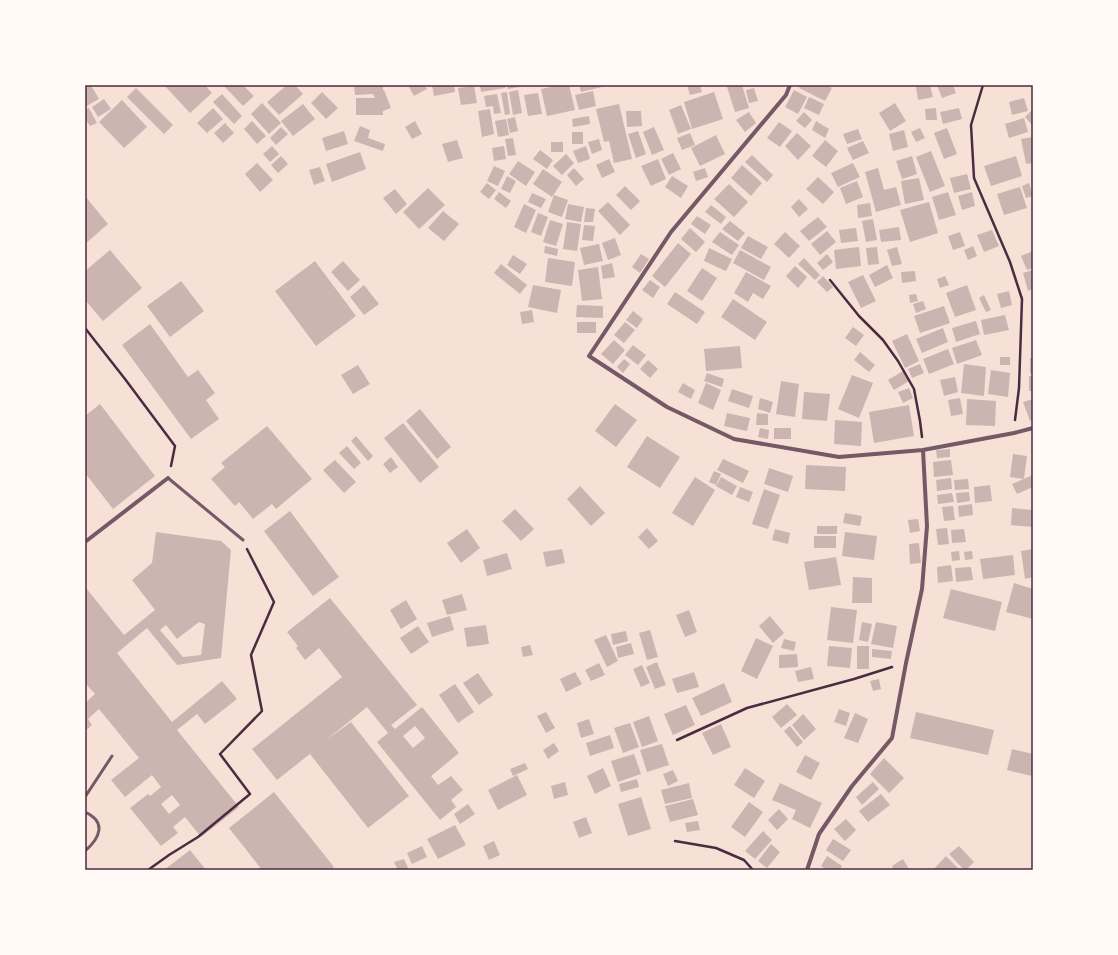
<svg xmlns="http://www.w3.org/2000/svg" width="1118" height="955" viewBox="0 0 1118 955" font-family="'Asap Condensed',sans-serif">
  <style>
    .building { fill: #ccb4b1; fill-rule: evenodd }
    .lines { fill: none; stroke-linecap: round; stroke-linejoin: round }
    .path { stroke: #4a2c40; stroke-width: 2.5 }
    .service { stroke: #755966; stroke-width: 3 }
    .minor { stroke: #755966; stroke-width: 4 }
    .neatline { fill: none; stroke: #4a2c40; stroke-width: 1.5 }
  </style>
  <rect width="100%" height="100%" fill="#f7e1d7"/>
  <path class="building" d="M85,85H91L99,99L85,107Z
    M164,85H205L212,93L190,113Z
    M223,85H243L254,96L243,106Z
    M287,85H295L303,94L279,115L267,102Z
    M354,85H383V90H384L391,108L383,111V115H356V98H375L373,94L355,95Z
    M408,85H424L427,89L414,96Z
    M432,85H454L455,92L434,96Z
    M480,85H505V88L481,92Z
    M507,85H525V86L508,89Z
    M560,85H569L575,110L547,116L541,89Z
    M579,85H606V86L581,92Z
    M687,85H700L702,92L690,95Z
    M735,85H742L749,108L735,112L727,87Z
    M801,85H826L832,88L825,101L799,88Z
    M927,85H930L933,97L918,100L916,87Z
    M937,85H953L956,93L942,98Z
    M474,86L477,103L461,105L458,88Z
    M136,88L173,125L164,134L127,97Z
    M754,88L758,101L749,103L746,90Z
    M518,90L522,113L513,115L509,92Z
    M794,90L807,97L798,114L785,107Z
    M593,91L596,106L579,110L575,95Z
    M322,92L338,108L326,119L311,103Z
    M507,92L510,114L505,115L501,93Z
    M714,92L723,119L692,129L684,102Z
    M538,93L542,114L528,116L524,95Z
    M222,94L242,116L234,124L213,102Z
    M497,94L501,113L494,114L493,106L486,107L484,96Z
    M809,97L824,104L819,115L804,108Z
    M1024,98L1028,111L1012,115L1009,102Z
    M104,99L111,109L98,117L92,107Z
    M122,100L147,127L124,148L99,122Z
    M262,103L281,123L269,134L251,114Z
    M895,103L906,121L890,131L879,113Z
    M303,104L315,119L293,136L281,121Z
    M619,104L632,159L614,163L609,141L604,142L596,109Z
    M681,105L691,129L678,134L669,110Z
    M89,108L97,123L90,126L85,118V110Z
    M213,108L223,119L207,133L197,123Z
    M936,108L937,120H926L925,109Z
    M959,108L962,119L943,124L940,112Z
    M490,109L494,134L482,137L478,111Z
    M1033,109V126L1025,117Z
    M626,111H641L642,126L627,127Z
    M749,112L756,123L745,132L736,120Z
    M804,112L812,120L805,128L796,121Z
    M589,116L590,124L573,127L572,119Z
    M515,117L518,131L510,133L507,119Z
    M1024,118L1028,132L1009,138L1005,124Z
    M506,119L509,135L498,137L495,121Z
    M252,121L266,136L257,144L244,129Z
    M415,121L422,134L412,139L405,127Z
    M816,121L829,129L825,138L812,130Z
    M779,122L792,131L780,147L767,138Z
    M225,123L234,133L223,143L214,133Z
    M360,126L370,130L368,138L385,144L383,151L354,141Z
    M281,127L288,134L276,145L270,138Z
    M654,127L664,150L652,155L643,132Z
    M920,128L925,138L916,142L911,132Z
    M947,128L957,154L944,159L934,133Z
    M858,129L862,139L847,144L843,134Z
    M904,130L908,147L893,151L889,134Z
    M344,131L348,144L326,151L322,138Z
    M638,131L646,154L636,158L628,134Z
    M572,132H583V144H572Z
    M690,133L695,145L682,150L677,138Z
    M797,133L811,146L798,160L785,146Z
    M716,135L725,154L700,166L691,148Z
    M1033,137V163L1026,164L1021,139Z
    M513,138L516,155L508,156L505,139Z
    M599,139L602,150L592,154L588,142Z
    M457,140L463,158L448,162L442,144Z
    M825,140L838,151L826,167L812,156Z
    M863,141L869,153L853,160L847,148Z
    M551,142H563V152H551Z
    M272,146L279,154L270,162L263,154Z
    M504,146L506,159L494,161L492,148Z
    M586,146L590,159L578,163L573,151Z
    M540,150L553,160L547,169L533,159Z
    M931,151L945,186L930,192L916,157Z
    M360,152L366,169L332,182L326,164Z
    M673,153L681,169L669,175L661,159Z
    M566,154L574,163L562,175L553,166Z
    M752,155L773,175L767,182L745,162Z
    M281,156L288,164L278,173L271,165Z
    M912,156L917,174L902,179L896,161Z
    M1016,156L1022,176L991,186L984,166Z
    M609,159L615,172L602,178L596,165Z
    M658,159L666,179L651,186L641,166Z
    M518,161L535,172L526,186L509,174Z
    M257,163L273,180L260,192L245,174Z
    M853,163L860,177L838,187L831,173Z
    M742,165L762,183L751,196L731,178Z
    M494,166L505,171L498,186L487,181Z
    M320,167L325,181L314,185L309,170Z
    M574,168L584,179L576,186L567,175Z
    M705,168L708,177L696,181L693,172Z
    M878,168L884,190L896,187L901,205L876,212L865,172Z
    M543,169L562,182L552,197L533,184Z
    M967,174L971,189L954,193L950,178Z
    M507,176L516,181L510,193L501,189Z
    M672,176L688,186L681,198L665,187Z
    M818,177L834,192L823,204L806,189Z
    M919,178L924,200L905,204L901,181Z
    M857,181L863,197L846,204L840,188Z
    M487,183L496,190L489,199L480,192Z
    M1029,183L1033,196L1026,198L1022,186Z
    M729,184L748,202L734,217L714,199Z
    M625,186L640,201L631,210L616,195Z
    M1020,187L1027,208L1004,215L997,194Z
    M428,188L445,205L419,229L403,212Z
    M395,189L407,204L396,214L383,198Z
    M499,192L511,201L506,208L494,199Z
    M948,192L956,215L939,220L932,197Z
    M972,192L975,206L962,210L958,196Z
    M532,193L546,199L541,208L528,202Z
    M554,195L568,200L562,217L548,212Z
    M85,196L108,224L85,244Z
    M799,199L808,209L799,217L791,207Z
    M608,202L630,225L620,235L598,211Z
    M929,202L938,233L910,242L900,210Z
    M870,203L872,216L858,218L857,205Z
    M524,204L536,210L526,233L514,227Z
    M568,204L584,207L581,222L565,219Z
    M711,205L726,217L721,224L705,212Z
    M586,208L595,209L593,222H584Z
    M443,211L459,224L444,241L428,228Z
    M538,213L548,217L541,236L531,232Z
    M697,216L711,225L705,234L691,224Z
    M818,217L827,227L809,241L800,231Z
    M873,219L877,240L866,242L862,221Z
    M550,220L563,224L556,246L543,242Z
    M730,221L745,233L738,241L722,229Z
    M567,222L581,224L577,251L563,249Z
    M584,225L595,226L593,241L582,240Z
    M899,227L901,240L881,242L879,230Z
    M690,228L705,242L696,252L681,239Z
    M856,228L858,241L841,243L839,230Z
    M992,230L999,246L984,252L977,235Z
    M827,231L836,242L820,255L811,244Z
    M720,232L739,245L732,255L712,242Z
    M785,232L800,246L789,258L774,244Z
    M960,232L965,246L953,250L948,236Z
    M748,236L768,247L761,259L741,248Z
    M615,238L621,255L608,260L602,243Z
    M678,243L691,254L665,287L652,276Z
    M599,244L603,261L584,265L580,248Z
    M545,246L558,249L557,256L544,253Z
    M973,246L977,256L968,260L964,250Z
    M859,247L861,266L836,269L834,250Z
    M877,247L879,264L868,265L866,248Z
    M897,247L902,264L892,266L887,250Z
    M709,248L732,259L726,271L704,261Z
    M110,250L142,288L103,321L85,300V271Z
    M740,250L771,267L764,280L733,263Z
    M1033,251V268L1027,270L1021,256Z
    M641,254L649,259L640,273L632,267Z
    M827,254L833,262L823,270L817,263Z
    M513,255L527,264L520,274L507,265Z
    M548,258L575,262L572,286L545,282Z
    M804,258L820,275L815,280L798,264Z
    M315,261L356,316L316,346L275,291Z
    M343,261L360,280L348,291L331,272Z
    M612,263L615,277L603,279L601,266Z
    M501,264L527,285L520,294L494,273Z
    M887,265L893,278L875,287L869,275Z
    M795,266L807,277L798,288L786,276Z
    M598,267L602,299L582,301L578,270Z
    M702,268L717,278L702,301L687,291Z
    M1033,270V289L1028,291L1023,273Z
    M915,271L916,281L902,283L901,272Z
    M746,272L771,286L763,299L753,293L748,302L734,293Z
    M863,275L876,301L861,308L848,282Z
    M823,276L833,287L827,292L817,282Z
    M945,276L949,285L940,288L937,279Z
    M650,280L660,287L653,298L642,290Z
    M181,281L204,311L170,337L147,306Z
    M364,285L379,304L364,315L350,297Z
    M533,285L561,290L557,313L528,307Z
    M967,285L976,310L955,317L946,293Z
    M1009,291L1012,305L1001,308L997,294Z
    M675,292L705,312L697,324L667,304Z
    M916,294L918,301L910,303L909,295Z
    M984,295L991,310L986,312L979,298Z
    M733,299L767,322L755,340L721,317Z
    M923,301L926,309L916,313L913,304Z
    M577,305L603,306V318L576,317Z
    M944,306L950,323L920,333L914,316Z
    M532,310L534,322L522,324L520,312Z
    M633,311L643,319L637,328L626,320Z
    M1005,315L1009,330L984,335L981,320Z
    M976,321L980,334L956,342L952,328Z
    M577,322H596V333H577Z
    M625,322L635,330L624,343L614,335Z
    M150,324L188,377L198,370L215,393L206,400L219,419L191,439L122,345Z
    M853,327L864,335L856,346L845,338Z
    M943,328L948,342L922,353L916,339Z
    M907,334L919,361L905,368L892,341Z
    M614,340L625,350L613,364L601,354Z
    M976,340L982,355L957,364L952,348Z
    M633,345L646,355L638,365L625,355Z
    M740,346L742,368L706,371L704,349Z
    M948,349L954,364L929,374L923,359Z
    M860,352L875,365L869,372L854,360Z
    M1000,357H1010V365H1000Z
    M1030,358H1033V373H1030Z
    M624,359L630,364L623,373L617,367Z
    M648,360L658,369L650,378L640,369Z
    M920,364L924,373L912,378L908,369Z
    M964,364L986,367L984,396L961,393Z
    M358,365L370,384L353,394L341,375Z
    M991,370L1010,373L1008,397L988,394Z
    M903,371L909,381L894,390L888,380Z
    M707,373L724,379L722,387L704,381Z
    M852,375L873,383L859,418L838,409Z
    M1029,376H1033V391H1029Z
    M955,377L958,392L944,396L940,380Z
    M781,381L799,384L795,417L776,414Z
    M683,383L695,390L691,399L678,392Z
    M706,383L721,390L713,410L698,403Z
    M909,388L913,398L903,403L898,392Z
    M732,389L753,396L749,408L728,401Z
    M804,392L830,394L827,421L802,419Z
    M760,398L773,402L770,413L758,409Z
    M960,398L963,414L951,416L948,400Z
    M967,399L996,401L995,426L966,425Z
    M1033,399V420L1030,421L1023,402Z
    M100,404L155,476L113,509L85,473V416Z
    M615,404L637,420L616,447L595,431Z
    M909,405L914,436L874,443L869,412Z
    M420,409L451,447L437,459L406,421Z
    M727,413L750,418L747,431L724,426Z
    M757,413L768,414V425H756Z
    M835,420L862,422L861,446L834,444Z
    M403,423L439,467L420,483L384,438Z
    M267,426L312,479L276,509L272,504L253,519L239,502L235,506L211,479L225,467L221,463Z
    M760,428L769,430L768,439L758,437Z
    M774,428H791V439H774Z
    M356,436L373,456L368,461L351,441Z
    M647,436L680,457L660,488L627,467Z
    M347,446L361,463L354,469L339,453Z
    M950,449V457L937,458L936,450Z
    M1013,454L1027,456L1024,479L1010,477Z
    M391,457L398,467L390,473L383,464Z
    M723,459L749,471L743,483L717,470Z
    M335,460L356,482L344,493L323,470Z
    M951,460L953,475L934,477L933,462Z
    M806,465L846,467L845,491L805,489Z
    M769,468L793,476L788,492L764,484Z
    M714,471L721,474L716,485L709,482Z
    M1033,475V487L1017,494L1012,484Z
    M695,477L715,490L693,526L672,513Z
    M721,477L737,486L732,495L716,486Z
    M951,478L952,489L937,491L936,480Z
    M968,479L969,489L955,490L954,480Z
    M990,485L992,501L975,503L974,487Z
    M580,486L605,513L591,526L567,499Z
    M740,487L753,492L749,502L736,497Z
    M764,489L780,495L768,529L752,524Z
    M969,492L970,501L957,503L956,493Z
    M952,493L954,502L938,504L937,495Z
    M972,504L973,515L959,517L958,506Z
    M953,506L955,520L944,521L942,507Z
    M1012,508L1033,510V527L1011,525Z
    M515,509L534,529L521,541L502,521Z
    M290,511L339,577L313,596L264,531Z
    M845,513L862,516L860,526L843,523Z
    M918,519L920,531L910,533L908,520Z
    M817,526H837V534H817Z
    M647,528L658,541L649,549L638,537Z
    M947,528L949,544L938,545L936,529Z
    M467,529L480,548L461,563L447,543Z
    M775,529L790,533L788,544L772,540Z
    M964,529L966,542L952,543L951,530Z
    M156,532L221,541L231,550L221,658L177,665L147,628L117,653L172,722L222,681L237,699L205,724L197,714L177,730L239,807L201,837L185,817L173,827L178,833L161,846L130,808L148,794L150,796L161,787L152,775L125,797L111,780L139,758L99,709L88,719L92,725L85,731V703L95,694L86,684L85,685V589L86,588L124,635L155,610L132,580L152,563ZM199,622L205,624L201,655L183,657L160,630L166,625L177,639ZM172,795L180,805L169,814L161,804Z
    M845,532L877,536L874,560L842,556Z
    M814,536H836V548H814Z
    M919,543L921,563L910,564L909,544Z
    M562,549L565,563L546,567L543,552Z
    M1033,549V577L1025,579L1021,551Z
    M959,551L960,560L952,561L951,552Z
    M972,551L973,559L965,560L964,552Z
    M507,553L512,569L487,576L483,560Z
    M1013,555L1015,575L983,579L980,559Z
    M836,557L841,585L809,590L804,562Z
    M951,565L953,581L938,583L937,567Z
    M971,567L973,580L956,582L955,568Z
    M853,577L872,578V603H852Z
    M1014,583L1033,589V619L1006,612Z
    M951,589L1002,602L995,631L943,618Z
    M462,594L467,610L447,615L442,600Z
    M330,598L417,705L391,725L395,729L422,707L459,753L431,776L438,785L451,776L463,790L451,800L456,807L440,820L377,742L388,733L367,707L325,741L351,722L409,796L368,828L310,754L316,749L277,780L252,749L342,677L319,648L305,660L296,648L298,646L287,632ZM415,726L425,738L413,748L403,736Z
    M406,600L417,619L401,629L390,610Z
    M831,607L857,610L853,643L827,640Z
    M689,610L697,632L685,637L676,615Z
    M450,616L454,630L432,637L427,623Z
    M770,616L784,633L773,643L759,626Z
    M862,622L872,624L868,642L859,640Z
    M876,622L897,626L893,648L871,644Z
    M486,625L489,644L467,647L464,628Z
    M418,626L429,642L411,654L400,638Z
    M650,630L658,657L647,660L639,633Z
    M626,631L628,641L613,645L611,634Z
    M606,635L618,661L607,667L594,640Z
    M756,638L773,646L757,679L741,671Z
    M784,639L796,642L794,651L781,648Z
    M631,643L634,654L618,658L616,647Z
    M530,645L533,655L523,657L521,647Z
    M829,646L852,648L850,668L827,666Z
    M857,646H869V669H857Z
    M872,649L892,651L891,659L872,657Z
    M797,654L798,667L779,668V655Z
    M657,662L666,685L655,689L646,667Z
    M599,663L605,675L591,681L585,670Z
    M642,665L650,683L641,687L633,669Z
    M811,667L814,679L798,682L795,671Z
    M575,672L582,684L566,692L560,679Z
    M694,672L699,687L677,693L672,679Z
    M478,673L493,695L479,705L463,683Z
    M879,679L881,689L873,691L870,681Z
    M724,683L732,702L701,716L692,698Z
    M455,684L474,712L458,723L439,695Z
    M787,704L797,715L781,728L772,717Z
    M686,705L695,725L673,735L664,714Z
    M839,709L850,713L846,726L834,722Z
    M546,712L555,728L546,733L537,716Z
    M916,712L994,730L988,755L910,738Z
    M855,713L868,719L858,743L844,738Z
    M803,714L816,729L804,740L792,725Z
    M649,716L658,741L642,747L633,722Z
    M589,719L594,734L581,738L577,723Z
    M630,723L639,747L623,753L614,728Z
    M721,724L731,747L713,755L702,733Z
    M790,726L803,742L797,747L784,731Z
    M610,735L614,748L590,756L586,743Z
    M554,743L559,751L548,759L543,750Z
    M662,744L669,765L647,772L640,750Z
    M1012,749L1033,754L1032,776L1007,770Z
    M634,754L641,774L618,782L611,761Z
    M805,755L820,763L811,780L796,772Z
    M884,758L904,778L889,793L870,774Z
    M525,763L528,769L513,776L510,769Z
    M603,768L611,786L595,794L587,776Z
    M745,768L765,781L754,798L734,785Z
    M673,770L678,781L668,786L663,774Z
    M517,775L527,795L498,810L488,790Z
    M637,779L639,787L621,792L619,784Z
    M565,782L568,795L554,799L551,786Z
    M873,782L879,789L862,805L856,797Z
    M689,783L692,798L665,804L661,790Z
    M780,783L822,803L810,828L792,819L796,810L772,800Z
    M274,792L334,867L330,870H262L229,828Z
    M881,794L890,805L868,822L859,811Z
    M641,797L651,829L628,836L618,804Z
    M693,799L698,815L670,822L665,806Z
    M749,802L763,812L745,837L731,827Z
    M468,804L475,814L460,824L454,814Z
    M779,809L788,819L777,830L768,820Z
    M586,817L592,833L579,838L573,822Z
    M846,819L856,830L845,841L834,829Z
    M698,821L700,830L687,832L685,823Z
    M455,825L466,845L438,859L427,839Z
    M763,831L772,840L755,859L745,851Z
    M833,839L851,850L843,861L826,850Z
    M494,841L500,855L489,860L483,846Z
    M771,844L780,852L767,868L758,861Z
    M422,846L427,857L412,864L407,853Z
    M959,846L974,862L966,870H964L949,854Z
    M190,850L206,870H164Z
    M827,856L842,866L840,870H827L821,866Z
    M946,856L960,870H933Z
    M404,859L409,870H398L394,862Z
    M903,859L909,869L894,870L892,866Z"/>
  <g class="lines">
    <path class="path" d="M983,85L971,125L974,178L1010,262L1022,299L1019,388L1015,420
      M830,280L859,316L883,340L898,361L914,389L920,421L922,437
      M85,328L125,379L175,446L171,466
      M677,740L747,708L854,679L892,667
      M675,841L716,848L744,860L753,870
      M148,870L169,855L198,837L250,794L220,754L262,711L251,655L274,602L247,549"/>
    <path class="service" d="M168,478L243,540
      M85,797L112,756
      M85,812C107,822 100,838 85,851"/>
    <path class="minor" d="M790,85L786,95L671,232L589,356L667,407L734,439L839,457L923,450L1014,433L1033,428
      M85,542L168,478
      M807,870L819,834L852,786L892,738L906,663L922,589L927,526L923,450"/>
  </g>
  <rect width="1118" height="955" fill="none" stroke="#fffaf5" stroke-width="172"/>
  <rect x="86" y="86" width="946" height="783" class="neatline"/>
</svg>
